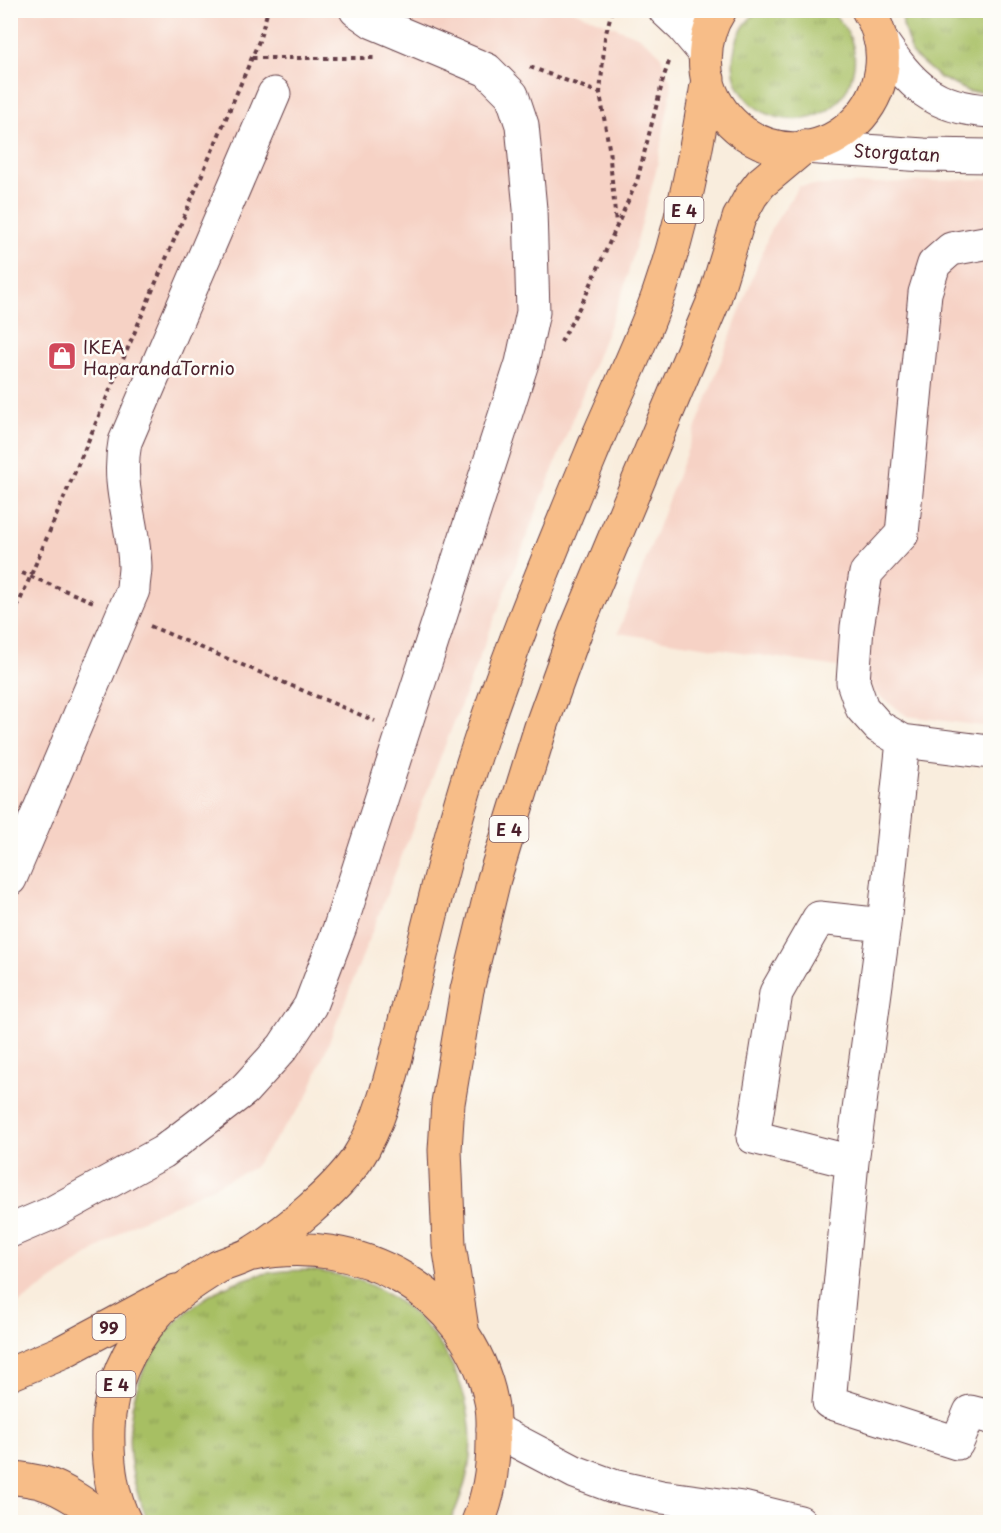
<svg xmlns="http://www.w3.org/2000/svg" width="1001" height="1533" viewBox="0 0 1001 1533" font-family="'Playpen Sans',sans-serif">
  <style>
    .built { fill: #f6d2c5 }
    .grass { fill: url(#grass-tufts); stroke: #786f48; stroke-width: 1.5 }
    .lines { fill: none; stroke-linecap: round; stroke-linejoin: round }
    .minor-casing { stroke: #643e46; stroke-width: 35 }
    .major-casing { stroke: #643e46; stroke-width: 35 }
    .highway-casing { stroke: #643e46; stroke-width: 35 }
    .path { stroke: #643e46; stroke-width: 4; stroke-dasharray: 4.5 4.5; stroke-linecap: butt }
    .minor { stroke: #fff; stroke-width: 33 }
    .major { stroke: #f7bd88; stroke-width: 33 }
    .highway { stroke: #f7bd88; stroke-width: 33 }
    .labels { text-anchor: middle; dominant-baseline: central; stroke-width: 5; stroke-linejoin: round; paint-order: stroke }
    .shield { fill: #fdfcf7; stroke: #806168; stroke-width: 1.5 }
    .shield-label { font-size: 16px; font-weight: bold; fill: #4a1f2b }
    .street-label { font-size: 18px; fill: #4a1f2b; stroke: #fdfcf7 }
    .poi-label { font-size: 18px; fill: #4a1f2b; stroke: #fdfcf7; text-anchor: start }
  </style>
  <defs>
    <pattern id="grass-tufts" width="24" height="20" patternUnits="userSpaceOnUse" patternTransform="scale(1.5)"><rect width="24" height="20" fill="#a7bf64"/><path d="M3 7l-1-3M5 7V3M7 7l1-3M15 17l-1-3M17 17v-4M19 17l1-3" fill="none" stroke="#8a9b53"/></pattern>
  </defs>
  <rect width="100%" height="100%" fill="#fdfcf7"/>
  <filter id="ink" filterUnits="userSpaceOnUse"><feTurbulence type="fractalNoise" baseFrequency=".0167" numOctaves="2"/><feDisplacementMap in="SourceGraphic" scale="12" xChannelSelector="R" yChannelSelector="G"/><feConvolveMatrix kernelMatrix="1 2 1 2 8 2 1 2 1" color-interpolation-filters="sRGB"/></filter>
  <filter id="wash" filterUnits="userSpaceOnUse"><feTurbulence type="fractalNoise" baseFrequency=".008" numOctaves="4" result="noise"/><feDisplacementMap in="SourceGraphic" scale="24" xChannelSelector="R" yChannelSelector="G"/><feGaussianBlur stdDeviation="1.35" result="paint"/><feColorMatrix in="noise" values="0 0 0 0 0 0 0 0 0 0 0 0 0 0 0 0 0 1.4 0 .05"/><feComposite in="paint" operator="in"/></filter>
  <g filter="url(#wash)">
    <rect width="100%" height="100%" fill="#f9eddd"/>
    <path class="built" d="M571,10L640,37L660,54L672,86L656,171L624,288L307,1098L253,1168L130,1226L11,1309V11Z
      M990,179V727L907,716L838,667L618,633L771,229L799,186Z"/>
    <path class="grass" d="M828,10C846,23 857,45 854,66C842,151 717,127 735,48C738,32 746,20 759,11Z
      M902,11H990V92H969L939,77L912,54L903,25Z
      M310,1270C330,1273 349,1276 368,1284C437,1314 483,1395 468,1471C464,1489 458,1505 450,1522H149C101,1424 143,1310 251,1277C270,1271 290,1270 310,1270Z"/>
  </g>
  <g filter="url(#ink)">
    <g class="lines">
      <g class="minor-casing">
        <path id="minor" d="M665,10L683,27L705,53
          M880,39C911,85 932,108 990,111
          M804,147L924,155L990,156
          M990,242L951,249L934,264L925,293L902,534L866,573L857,627L853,682L862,708L879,727L903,741L990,752
          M903,741L884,925L852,1162L829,1402L957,1443L970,1412L990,1417
          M10,879L133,590C133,582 135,574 135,567C134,523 116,488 125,442L274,94
          M852,1162L753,1137L776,993L819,918L884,925
          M10,1231L52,1213L163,1152L244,1090L283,1047L310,1006L340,927L522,363L533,312L530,209L522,125L512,95L487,70L373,22L356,10
          M493,1429L575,1472L613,1486L662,1497L743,1508L800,1522"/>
      </g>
      <g class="major-casing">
        <path id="major" d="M10,1374L62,1352L176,1291
          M10,1477C21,1479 33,1480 43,1483C62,1488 93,1509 107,1522"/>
      </g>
      <g class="highway-casing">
        <path id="highway" d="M720,10C705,33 702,60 709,86C715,105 728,121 744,133C824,187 919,91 868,10
          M253,1254C358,1232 469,1292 491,1401C494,1414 493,1429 493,1442C493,1470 489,1496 478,1522
          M463,1335L449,1245L445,1150L448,1103L467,990L494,879L541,727L576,630L714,300L739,218L751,196L761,183L804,147
          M125,1522C110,1493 107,1461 108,1428C109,1388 129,1347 154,1317C170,1297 196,1280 218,1267C230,1261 244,1259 255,1251C288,1230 335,1191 357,1159C385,1117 396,1054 409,1005C427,932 444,857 466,785C503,665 551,551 599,435C619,388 642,342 659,293C683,223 696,152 708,79"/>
      </g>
      <path class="path" d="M612,10L605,37L600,93L609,148L616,224
        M252,58H376
        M530,67L600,93
        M561,342L586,295L637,181L664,76L670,59
        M22,573L96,603
        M10,624L259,41L268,10
        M150,626L375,721"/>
      <use href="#minor" class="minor"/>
      <use href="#major" class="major"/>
      <use href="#highway" class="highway"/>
    </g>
  </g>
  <defs>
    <g id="shop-square" transform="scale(1.5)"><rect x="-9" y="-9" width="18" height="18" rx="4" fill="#d1495b" stroke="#fdfcf7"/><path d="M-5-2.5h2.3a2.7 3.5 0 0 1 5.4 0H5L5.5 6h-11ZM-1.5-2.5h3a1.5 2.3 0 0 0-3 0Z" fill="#fff"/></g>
  </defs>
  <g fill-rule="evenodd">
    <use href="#shop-square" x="62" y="356"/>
  </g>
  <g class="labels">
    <g class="shield">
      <rect x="664.5" y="197" width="39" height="26" rx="4.5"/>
      <rect x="489.5" y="816" width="39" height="26" rx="4.5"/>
      <rect x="92.5" y="1314" width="33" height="26" rx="4.5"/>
      <rect x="96.5" y="1371" width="39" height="26" rx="4.5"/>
    </g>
    <g class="shield-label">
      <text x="684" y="210">E 4</text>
      <text x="509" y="829">E 4</text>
      <text x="109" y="1327">99</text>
      <text x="116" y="1384">E 4</text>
    </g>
    <g class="street-label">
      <text transform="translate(897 152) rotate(3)">Storgatan</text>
    </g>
    <g class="poi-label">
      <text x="83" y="346">IKEA<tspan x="83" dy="21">HaparandaTornio</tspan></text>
    </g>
  </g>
  <rect width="1001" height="1533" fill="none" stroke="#fdfcf7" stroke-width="36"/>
</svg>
